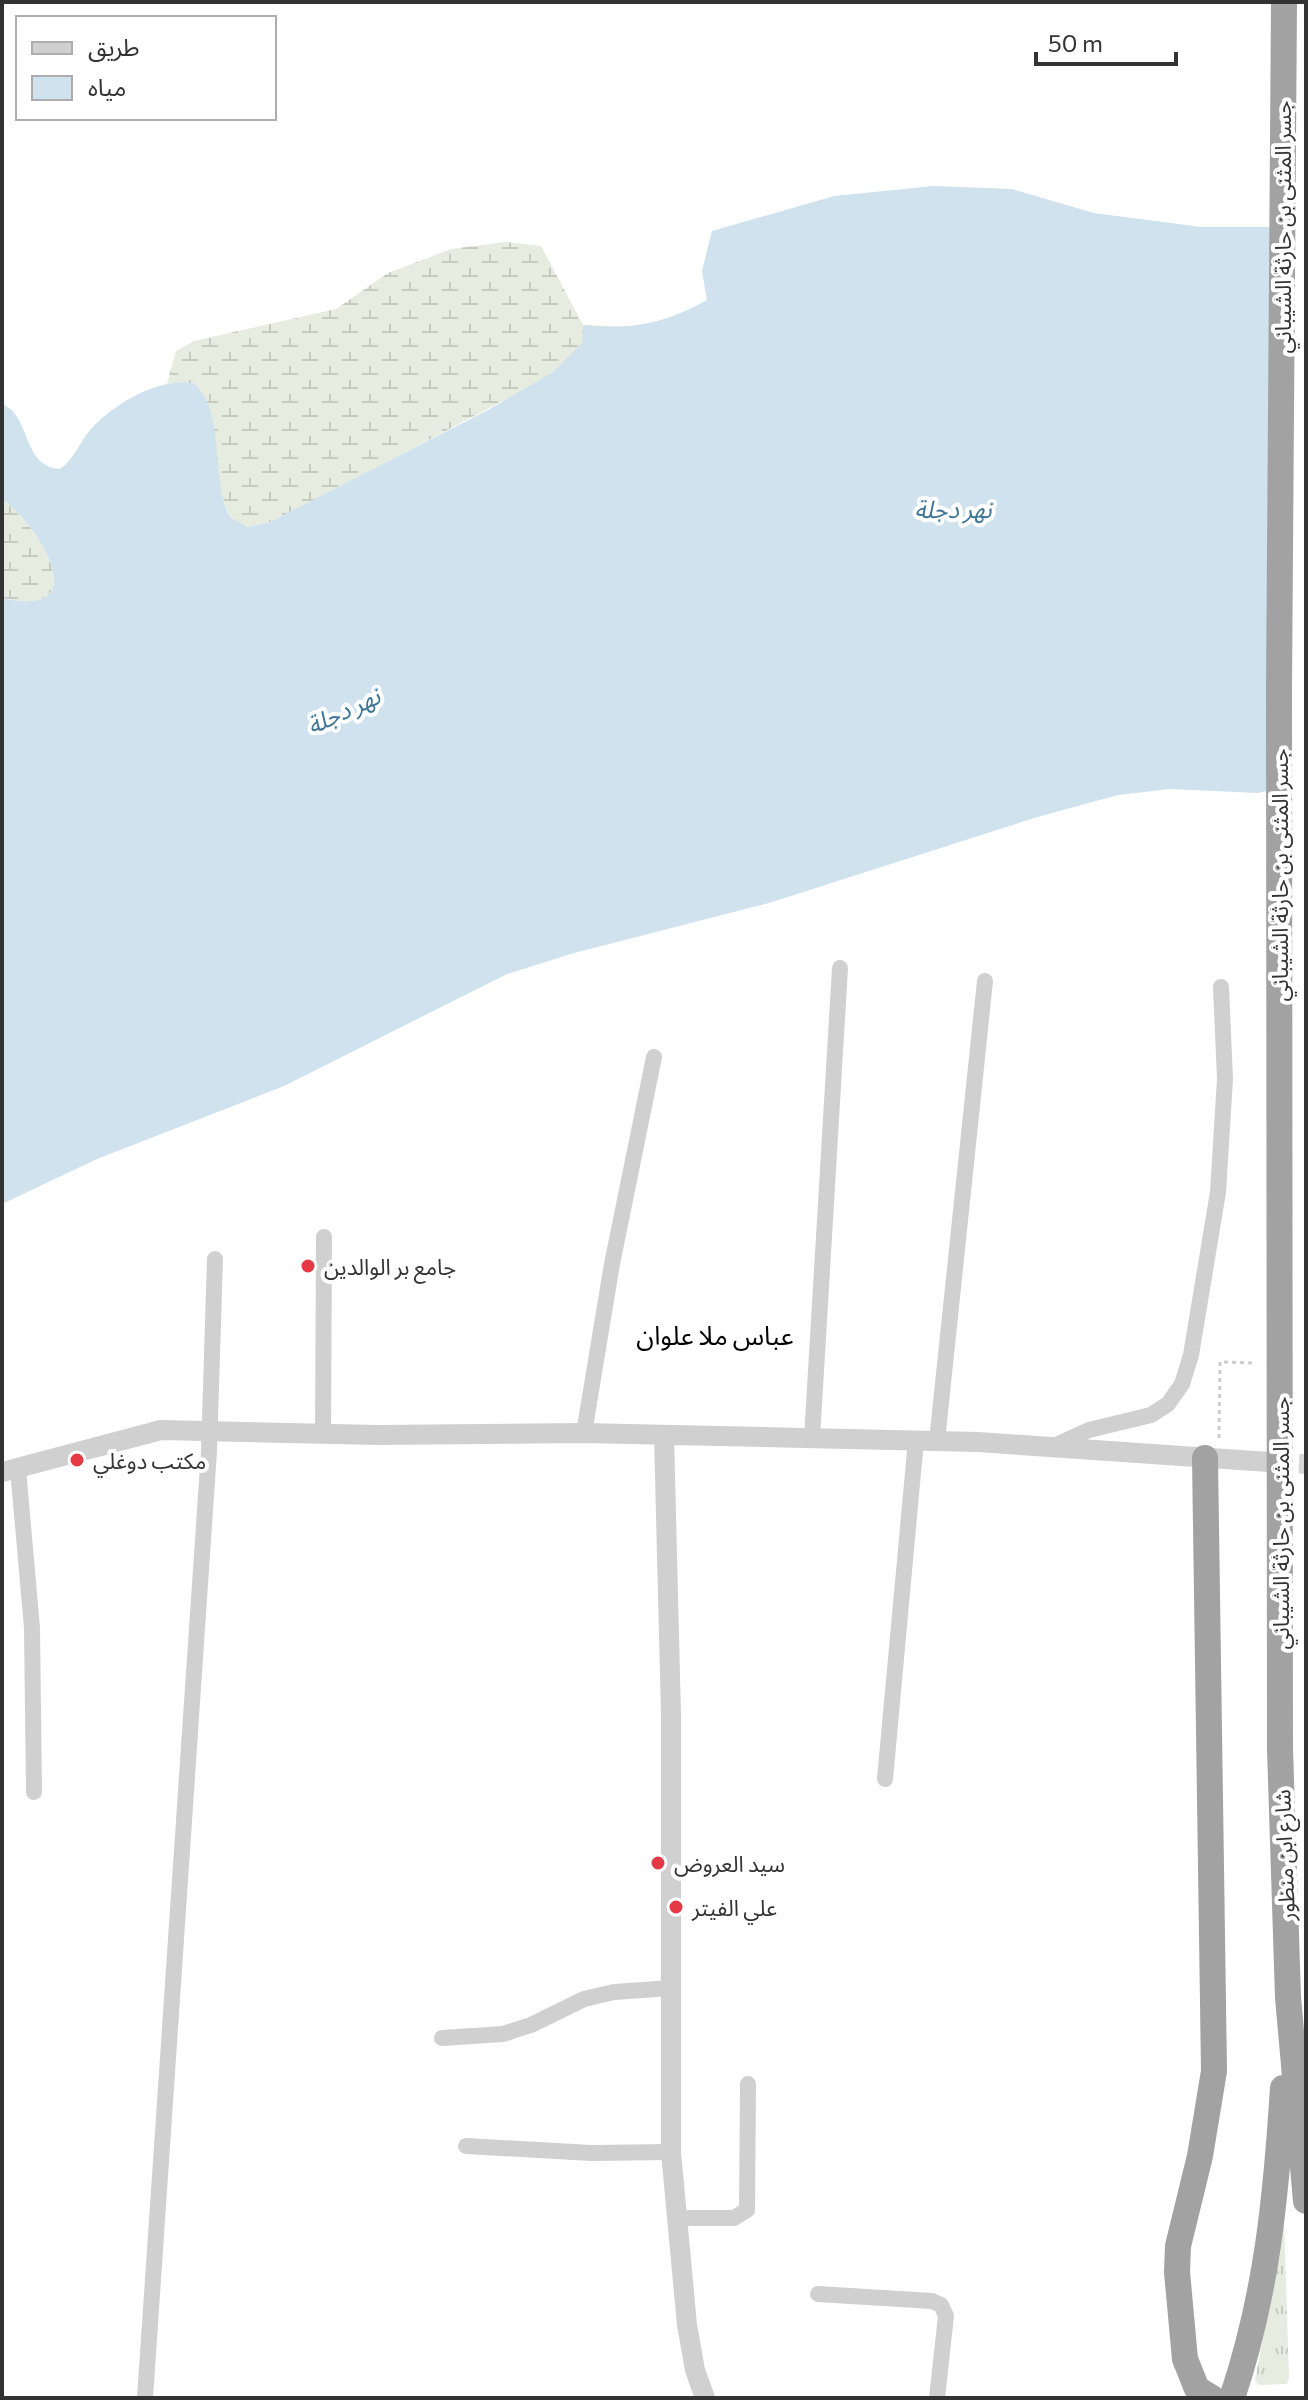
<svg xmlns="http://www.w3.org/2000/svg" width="1308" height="2400" viewBox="0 0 1308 2400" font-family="Commissioner,'Noto Sans Arabic',sans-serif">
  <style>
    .grass { fill: url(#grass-tufts) }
    .wetland { fill: url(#wetland-marsh) }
    .water { fill: #cfe2ee }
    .pier { fill: #fff }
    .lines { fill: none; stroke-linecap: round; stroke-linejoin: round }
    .tertiary-tunnel { stroke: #d6d6d6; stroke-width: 20; stroke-dasharray: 20 10; stroke-linecap: butt }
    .path { stroke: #cdcdcd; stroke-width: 3; stroke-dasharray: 4 4; stroke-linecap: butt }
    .minor { stroke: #d0d0d0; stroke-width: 16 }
    .tertiary { stroke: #d0d0d0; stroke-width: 20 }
    .trunk { stroke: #a2a2a2; stroke-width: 26 }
    .trunk-bridge { stroke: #a2a2a2; stroke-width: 26 }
    .poi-dot { fill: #e63946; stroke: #fff; stroke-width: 3 }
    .labels { text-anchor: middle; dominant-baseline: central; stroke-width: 8; stroke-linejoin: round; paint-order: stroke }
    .street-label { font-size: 22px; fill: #333; stroke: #fff }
    .poi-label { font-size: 22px; fill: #333; stroke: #fff; text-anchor: start }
    .water-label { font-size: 24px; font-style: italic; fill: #3f7597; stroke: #fff }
    .quarter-label { font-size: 26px; fill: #000; stroke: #fff }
  </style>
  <defs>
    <pattern id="grass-tufts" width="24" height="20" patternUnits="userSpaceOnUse" patternTransform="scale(2)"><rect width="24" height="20" fill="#e6ecdf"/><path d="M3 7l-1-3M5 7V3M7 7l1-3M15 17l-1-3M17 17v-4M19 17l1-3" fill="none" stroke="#c6cbc0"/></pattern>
    <pattern id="wetland-marsh" width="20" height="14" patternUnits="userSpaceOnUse" patternTransform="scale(2)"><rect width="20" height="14" fill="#e6ecdf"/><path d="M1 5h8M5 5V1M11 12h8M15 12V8" fill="none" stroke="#c6cbc0"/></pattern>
  </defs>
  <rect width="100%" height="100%" fill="#fff"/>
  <path class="grass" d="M1284,2223L1289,2378L1287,2384L1259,2385L1255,2381Z"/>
  <path class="wetland" d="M505,242L541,246L583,325L637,327L666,320C532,382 403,456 270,522L248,527L230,517L218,486L216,456L182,382L167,384L176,351L194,341L336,309L388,273L451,249Z
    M2,499C40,526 97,620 2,598Z"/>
  <path class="water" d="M933,186L1012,189L1094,213L1201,227H1306V785L1257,793L1170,789L1118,795L1034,818L769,903L574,953L507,974L284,1086L97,1159L2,1204V598C97,620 40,526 2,499V404C32,416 21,466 60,469C74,460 80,441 91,429C115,403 158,378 193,383C227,412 209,473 230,517L248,527L270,522L488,410L553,372L582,343L583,325C628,331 667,323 707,300L702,271L712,231L834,196Z"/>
  <path class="pier" d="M1271,223H1306V789L1269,795Z"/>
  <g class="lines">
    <path class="tertiary-tunnel" d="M1269,1462L1306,1464"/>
    <path class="path" d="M1219,1438L1220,1362L1256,1363"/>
    <path class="minor" d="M584,1433L612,1264L654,1057
      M323,1434L324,1237
      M812,1438L840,968
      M937,1441L985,981
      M1056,1445L1089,1430L1151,1415L1168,1404L1182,1384L1191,1355L1218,1192L1225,1079L1221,987
      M18,1469L32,1628L34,1792
      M885,1779L916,1440
      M442,2038L503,2034L531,2025L584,1999L614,1992L671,1988
      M466,2146L591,2153L671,2152
      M677,2218H734L747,2210L748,2084
      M818,2294L932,2301L941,2305L946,2316L937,2398
      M145,2398L209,1451L215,1259"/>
    <path class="tertiary" d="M664,1435L671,1715V2152L687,2325L695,2370L705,2398
      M2,1472L161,1430L378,1435L584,1433L978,1442L1269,1462"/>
    <path class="trunk" d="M1205,1458L1214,2071L1200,2156L1178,2246L1177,2272L1185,2359L1197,2389L1212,2398
      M1280,1749L1288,1997L1306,2201
      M1232,2398C1267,2294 1276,2197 1283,2088"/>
    <path class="trunk-bridge" d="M1280,1749L1279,688L1284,2"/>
  </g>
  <g class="poi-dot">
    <circle cx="308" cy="1266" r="8"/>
    <circle cx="77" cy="1460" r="8"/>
    <circle cx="658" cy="1863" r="8"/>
    <circle cx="676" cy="1907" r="8"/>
  </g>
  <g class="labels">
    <g class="street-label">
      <text transform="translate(1282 227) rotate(-90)">جسر المثنى بن حارثة الشيباني</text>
      <text transform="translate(1279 875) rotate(-90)">جسر المثنى بن حارثة الشيباني</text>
      <text transform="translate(1280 1523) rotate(-90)">جسر المثنى بن حارثة الشيباني</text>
      <text transform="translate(1284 1855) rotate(-92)">شارع ابن منظور</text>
    </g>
    <g class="poi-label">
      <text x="324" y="1266">جامع بر الوالدين</text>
      <text x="93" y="1460">مكتب دوغلي</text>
      <text x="674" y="1863">سيد العروض</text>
      <text x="692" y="1907">علي الفيتر</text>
    </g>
    <g class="water-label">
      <text x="953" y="508">نهر دجلة</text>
      <text transform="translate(343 710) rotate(-25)">نهر دجلة</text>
    </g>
    <g class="quarter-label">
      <text x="715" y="1334">عباس ملا علوان</text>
    </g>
  </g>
  <rect width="1308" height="2400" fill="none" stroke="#333333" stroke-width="8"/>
  <rect x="16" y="16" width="260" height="104" fill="#ffffff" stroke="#adadad" stroke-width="2"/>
  <rect x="32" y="42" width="40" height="12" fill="#d0d0d0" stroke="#adadad" stroke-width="2"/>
  <text x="88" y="56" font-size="24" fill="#333333">طريق</text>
  <rect x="32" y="76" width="40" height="24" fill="#cfe2ee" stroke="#adadad" stroke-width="2"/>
  <text x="88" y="96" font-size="24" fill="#333333">مياه</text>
  <path d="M1036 52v12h140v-12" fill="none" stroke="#333333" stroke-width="4"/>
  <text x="1048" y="52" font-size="24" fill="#333333" stroke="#ffffff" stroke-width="6" paint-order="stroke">50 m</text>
</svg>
